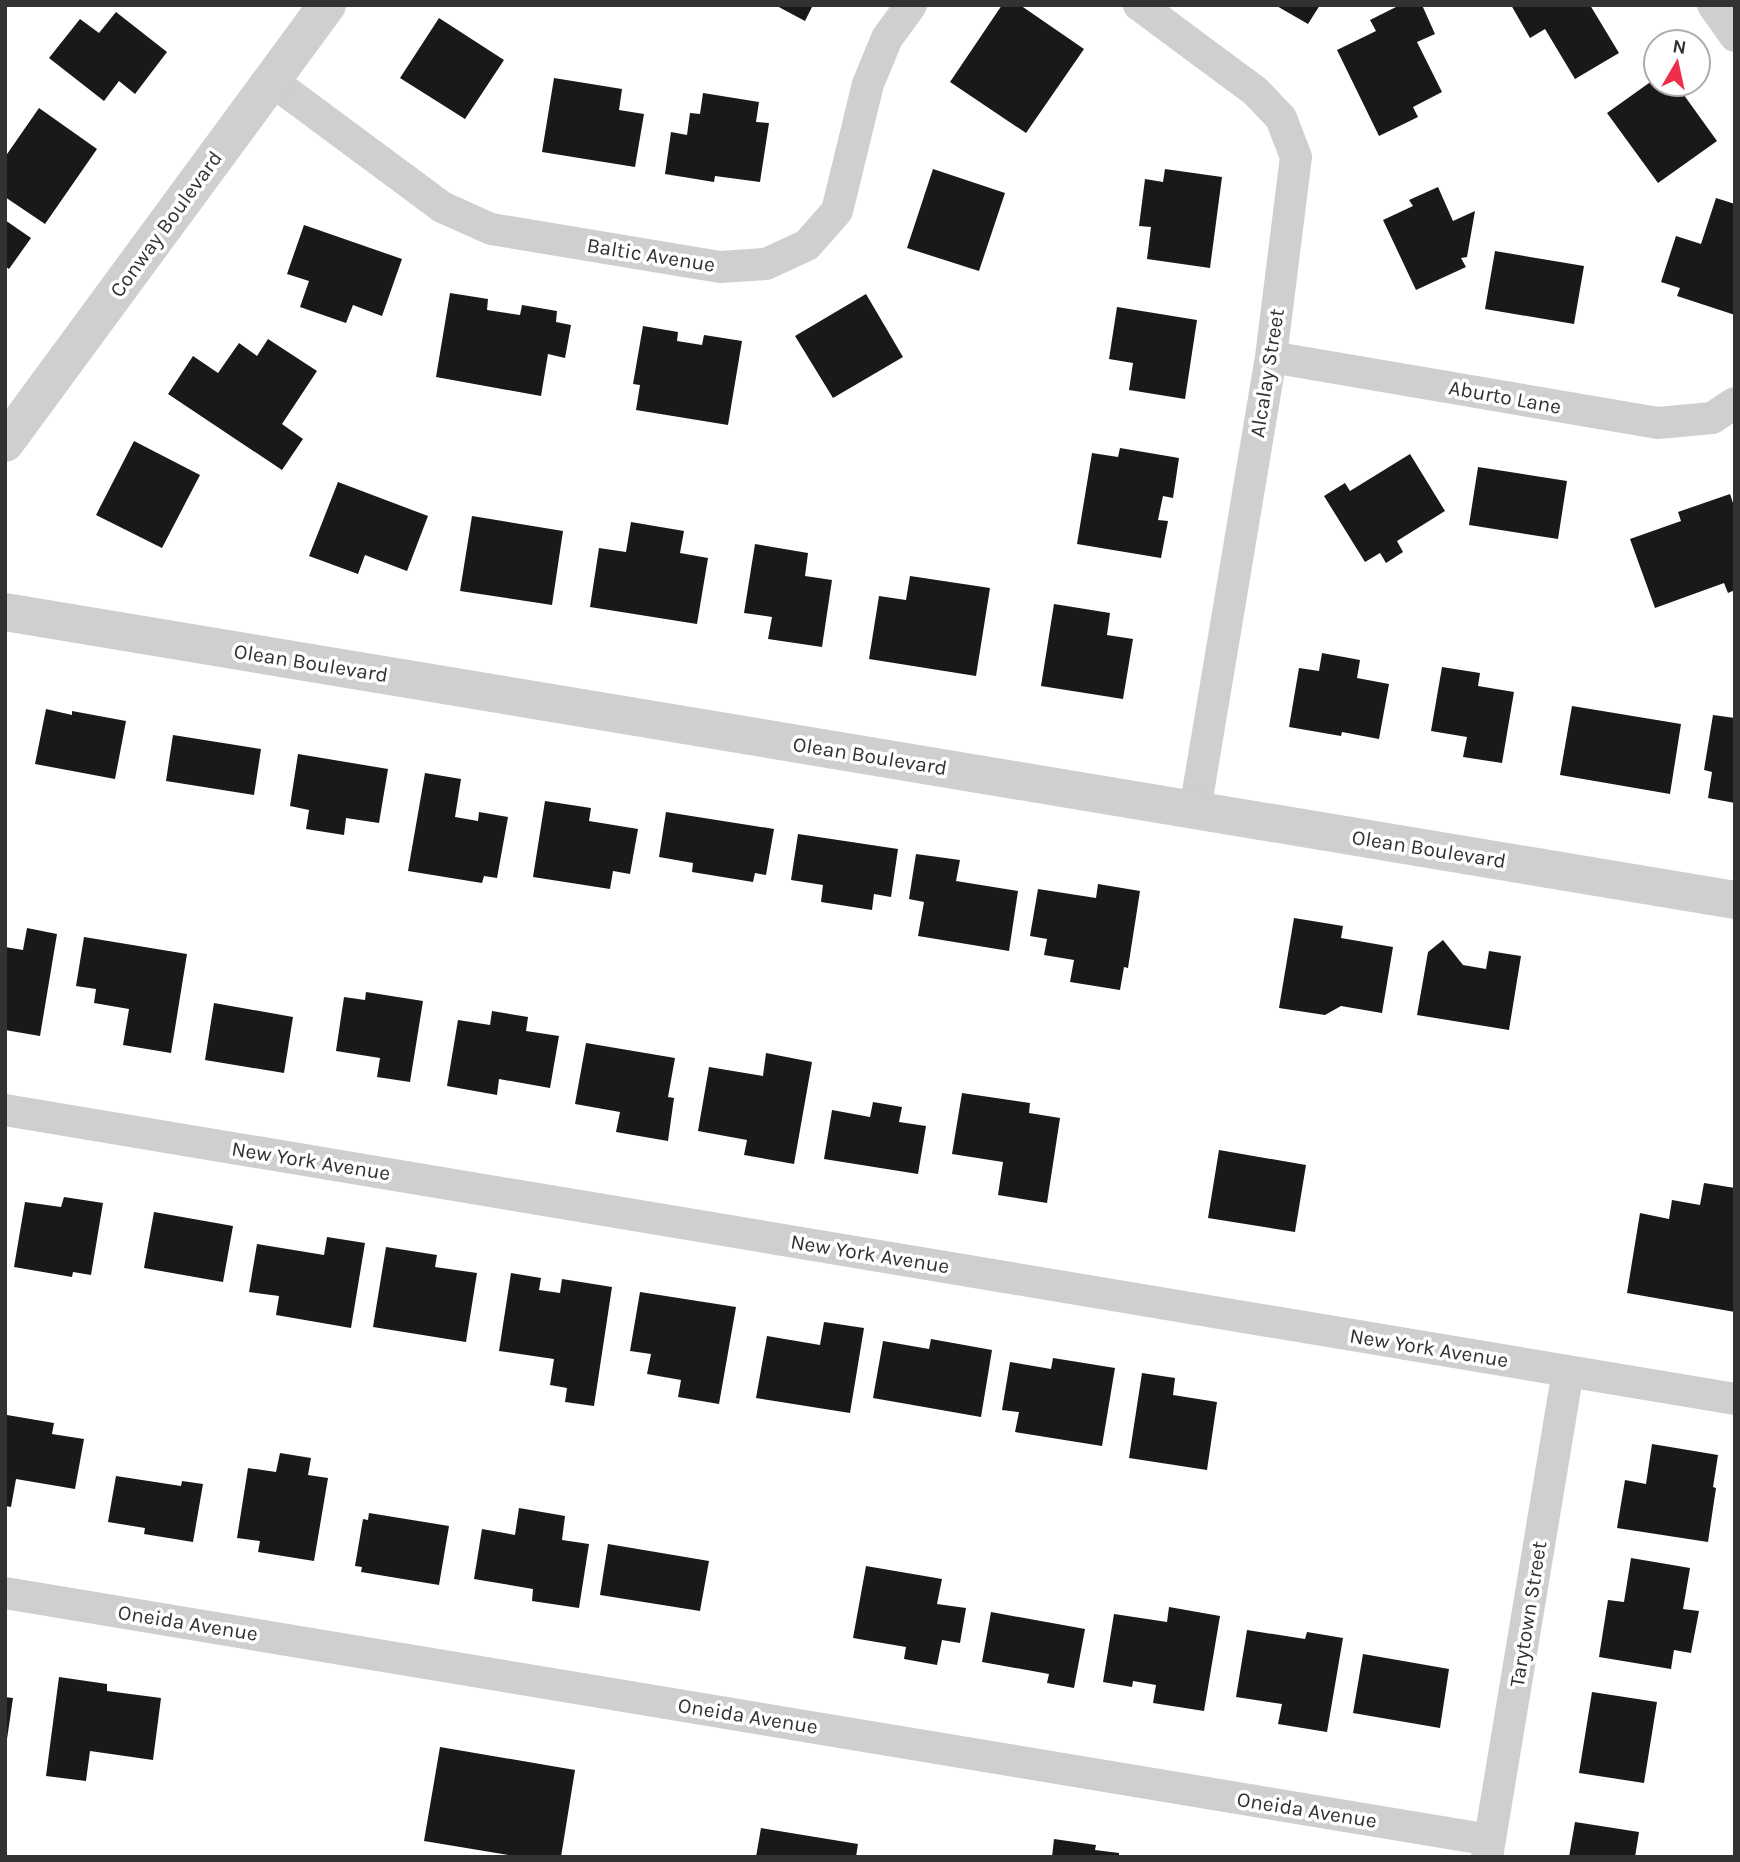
<svg xmlns="http://www.w3.org/2000/svg" width="1740" height="1862" viewBox="0 0 1740 1862" font-family="Karla,sans-serif">
  <style>
    .building { fill: #191919 }
    .lines { fill: none; stroke-linecap: round; stroke-linejoin: round }
    .minor { stroke: #cfcfcf; stroke-width: 32 }
    .tertiary { stroke: #cfcfcf; stroke-width: 38 }
    .labels { text-anchor: middle; dominant-baseline: central; stroke-width: 7; stroke-linejoin: round; paint-order: stroke }
    .street-label { font-size: 21px; fill: #323232; stroke: #fff }
  </style>
  <rect width="100%" height="100%" fill="#fff"/>
  <path class="building" d="M775,5H813L805,21Z
    M1002,5H1020L1084,49L1026,133L950,82Z
    M1275,5H1320L1308,24Z
    M1400,5H1422L1435,34L1417,42L1442,92L1413,107L1418,117L1379,136L1337,50L1376,31L1370,20Z
    M1511,5H1590L1619,53L1575,79L1545,29L1530,38Z
    M116,12L167,52L135,94L119,81L104,101L49,58L80,19L99,33Z
    M439,18L504,60L465,119L400,78Z
    M554,78L622,89L619,110L644,114L635,167L542,152Z
    M1656,78V84H1676L1717,141L1658,183L1607,113Z
    M703,93L759,102L756,122L769,123L760,182L715,176L714,182L665,174L671,132L687,135L690,113L700,114Z
    M39,108L97,149L45,224L5,197V157Z
    M933,169L1005,193L979,271L907,248Z
    M1165,169L1222,177L1210,268L1147,259L1151,227L1139,226L1145,179L1163,182Z
    M1438,187L1453,221L1475,211L1467,257L1461,258L1466,267L1416,290L1383,220L1413,206L1409,200Z
    M1716,198L1735,204V315L1677,296L1680,288L1661,282L1676,236L1701,244Z
    M5,220L31,238L9,269L5,266Z
    M304,225L402,259L382,316L353,305L346,323L300,307L309,281L287,274Z
    M1495,251L1584,266L1574,324L1485,309Z
    M450,293L488,299L487,310L520,315L522,305L557,311L556,322L571,325L565,358L548,354L541,396L436,377Z
    M866,294L903,357L833,398L795,336Z
    M1117,307L1197,320L1185,399L1129,390L1133,363L1109,359Z
    M643,326L678,332L677,341L702,345L704,335L742,341L728,425L636,410L640,385L633,384Z
    M268,339L317,371L282,424L303,439L282,470L168,394L193,356L218,373L239,343L257,356Z
    M134,441L200,475L162,548L96,515Z
    M1120,448L1179,458L1173,498L1163,496L1158,520L1168,521L1161,558L1077,544L1092,453L1118,457Z
    M1410,454L1445,511L1397,541L1403,552L1386,563L1380,553L1365,562L1324,496L1345,483L1350,491Z
    M1478,467L1567,481L1558,539L1469,525Z
    M338,482L428,516L407,571L365,555L358,574L309,556Z
    M1730,494L1735,509V590L1728,593L1724,583L1655,608L1630,539L1681,521L1678,512Z
    M472,516L563,531L552,605L460,591Z
    M631,522L684,531L680,553L708,558L697,624L590,607L599,548L626,552Z
    M755,544L808,553L805,576L832,580L822,647L768,639L772,617L744,613Z
    M910,576L990,588L976,676L869,659L879,596L906,600Z
    M1054,604L1110,613L1107,635L1133,639L1123,699L1041,686Z
    M1322,653L1360,660L1357,678L1389,684L1379,739L1342,732L1341,736L1289,727L1299,668L1319,671Z
    M1442,667L1480,673L1478,686L1514,692L1502,763L1463,757L1467,737L1431,731Z
    M1572,706L1681,724L1670,794L1560,775Z
    M46,709L72,715V711L126,721L115,779L35,764Z
    M1713,715L1735,718V803L1708,798L1712,772L1704,770Z
    M173,735L261,749L254,795L166,781Z
    M298,754L388,769L379,823L346,818L344,835L306,829L309,810L290,806Z
    M425,773L461,779L455,817L478,821L479,812L508,817L497,878L484,876L482,883L408,871Z
    M545,801L591,808L589,821L638,829L630,874L613,871L610,889L533,877Z
    M666,812L774,829L766,875L755,873L753,882L692,872L693,863L659,857Z
    M798,834L898,849L891,897L874,894L872,910L821,902L823,885L791,880Z
    M916,854L960,860L956,881L1018,891L1009,951L918,936L924,902L909,899Z
    M1098,884L1140,891L1128,968L1124,967L1120,990L1070,982L1074,960L1044,955L1047,939L1030,936L1038,889L1096,898Z
    M1294,918L1343,926L1341,938L1393,947L1382,1013L1341,1006L1325,1015L1279,1008Z
    M27,928L57,934L40,1036L5,1030V947L23,950Z
    M84,937L187,954L171,1053L123,1045L129,1009L94,1003L96,989L76,986Z
    M1443,940L1463,965L1486,969L1489,951L1521,956L1509,1030L1417,1015L1428,952Z
    M366,992L423,1001L410,1082L377,1077L380,1058L336,1051L344,997L365,1000Z
    M214,1003L293,1017L284,1073L205,1060Z
    M492,1011L528,1017L526,1031L559,1036L550,1088L499,1079L497,1095L447,1086L458,1020L490,1025Z
    M586,1043L675,1058L668,1097L674,1098L668,1141L616,1132L620,1112L575,1104Z
    M766,1053L812,1062L794,1164L744,1155L747,1140L698,1131L709,1067L763,1076Z
    M962,1093L1030,1103L1029,1113L1060,1118L1047,1203L998,1195L1003,1162L952,1154Z
    M873,1102L902,1107L899,1122L926,1126L918,1174L824,1159L832,1110L870,1117Z
    M1219,1150L1306,1165L1295,1232L1208,1218Z
    M1704,1183L1735,1188V1312L1627,1293L1640,1213L1669,1219L1672,1200L1700,1205Z
    M64,1197L103,1203L91,1275L73,1272L72,1277L14,1267L25,1202L61,1207Z
    M154,1212L233,1226L223,1282L144,1268Z
    M327,1237L365,1243L351,1328L276,1315L279,1296L249,1292L257,1244L324,1255Z
    M386,1247L437,1255L435,1267L477,1273L466,1342L373,1327Z
    M511,1273L541,1278L539,1290L560,1293L562,1279L612,1287L594,1406L565,1402L567,1388L550,1385L554,1359L499,1351Z
    M640,1292L736,1307L719,1404L678,1397L681,1380L647,1374L651,1354L630,1351Z
    M824,1322L864,1328L850,1413L756,1398L767,1336L820,1345Z
    M931,1339L992,1350L981,1417L873,1398L883,1341L929,1349Z
    M1053,1358L1115,1368L1102,1446L1015,1432L1019,1412L1002,1410L1010,1362L1051,1369Z
    M1142,1373L1175,1378L1173,1395L1217,1402L1207,1470L1129,1458Z
    M7,1415L54,1423L52,1434L84,1439L75,1489L16,1479L11,1507L5,1506V1426Z
    M1652,1444L1718,1455L1713,1487L1716,1488L1708,1542L1617,1528L1625,1480L1646,1484Z
    M280,1453L311,1458L308,1475L328,1478L314,1561L258,1552L260,1541L237,1538L248,1468L276,1472Z
    M116,1476L181,1486L182,1481L203,1484L193,1542L144,1534L145,1528L108,1522Z
    M519,1508L565,1516L562,1540L589,1544L579,1608L532,1601L533,1589L474,1579L482,1529L515,1535Z
    M369,1513L449,1526L439,1585L361,1572L362,1567L355,1566L363,1519L368,1520Z
    M608,1544L709,1561L700,1611L600,1595Z
    M1631,1558L1690,1568L1683,1609L1699,1611L1691,1653L1674,1650L1671,1669L1599,1657L1608,1600L1624,1602Z
    M866,1566L942,1579L937,1604L966,1608L960,1643L942,1640L937,1665L904,1659L906,1647L853,1638Z
    M1169,1607L1220,1616L1204,1711L1153,1703L1156,1685L1133,1681L1132,1687L1103,1682L1114,1614L1167,1622Z
    M991,1612L1085,1629L1074,1688L1047,1683L1049,1674L982,1662Z
    M1247,1630L1305,1639L1307,1632L1343,1638L1327,1732L1278,1724L1282,1704L1236,1697Z
    M1363,1654L1449,1669L1440,1728L1353,1713Z
    M59,1677L107,1684V1691L161,1698L153,1760L90,1751L86,1781L46,1776Z
    M1592,1692L1657,1702L1644,1783L1579,1773Z
    M5,1697L13,1698L7,1739H5Z
    M440,1747L575,1770L561,1857H520L424,1841Z
    M1575,1822L1639,1832L1635,1857H1569Z
    M761,1828L858,1844L856,1857H756Z
    M1054,1839L1096,1845L1095,1850L1119,1853V1857H1052Z"/>
  <g class="lines">
    <path class="minor" d="M1139,5L1255,91L1281,118L1296,157L1271,357L1195,810
      M1713,5L1735,36
      M272,81L442,207L491,229L720,267L766,264L807,245L837,211L868,84L887,38L911,5
      M1271,357L1658,423L1712,418L1735,403
      M5,1110L1735,1399
      M5,1593L1490,1840
      M1487,1857L1568,1371"/>
    <path class="tertiary" d="M5,443L327,5
      M5,612L1735,900"/>
  </g>
  <g class="labels">
    <g class="street-label">
      <text transform="translate(166 224) rotate(-54)">Conway Boulevard</text>
      <text transform="translate(651 255) rotate(9)">Baltic Avenue</text>
      <text transform="translate(1267 373) rotate(-81)">Alcalay Street</text>
      <text transform="translate(1505 397) rotate(10)">Aburto Lane</text>
      <text transform="translate(311 663) rotate(9)">Olean Boulevard</text>
      <text transform="translate(870 756) rotate(9)">Olean Boulevard</text>
      <text transform="translate(1429 849) rotate(9)">Olean Boulevard</text>
      <text transform="translate(311 1161) rotate(9)">New York Avenue</text>
      <text transform="translate(870 1254) rotate(9)">New York Avenue</text>
      <text transform="translate(1429 1348) rotate(9)">New York Avenue</text>
      <text transform="translate(1528 1614) rotate(-81)">Tarytown Street</text>
      <text transform="translate(188 1623) rotate(9)">Oneida Avenue</text>
      <text transform="translate(748 1716) rotate(9)">Oneida Avenue</text>
      <text transform="translate(1307 1810) rotate(9)">Oneida Avenue</text>
    </g>
  </g>
  <rect width="1740" height="1862" fill="none" stroke="#323232" stroke-width="14"/>
  <g transform="translate(1677 63) rotate(9)"><circle r="33" fill="#ffffff" stroke="#adadad" stroke-width="2"/>
  <path d="M0-5L12 26L0 18L-12 26Z" fill="#ee2f4a"/>
  <text y="-10" font-size="19" font-weight="bold" text-anchor="middle" fill="#323232">N</text>
  </g>
</svg>
